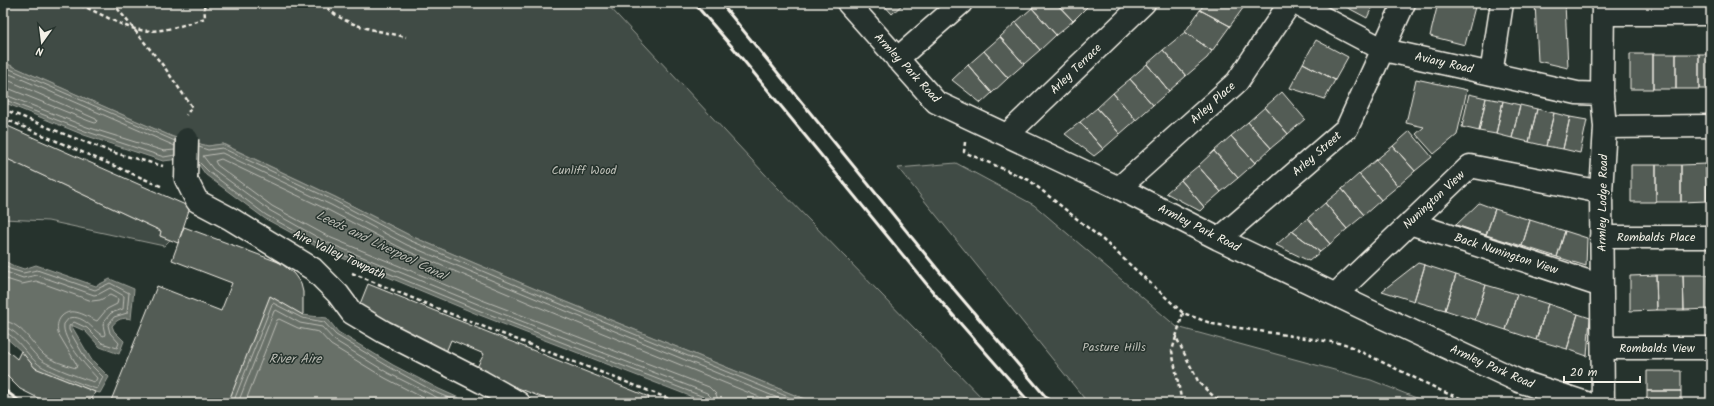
<svg xmlns="http://www.w3.org/2000/svg" width="1714" height="406" viewBox="0 0 1714 406" font-family="Kalam,sans-serif">
  <style>
    .green { fill: #414b45; stroke: #9a9e96 }
    .water { fill: #676f68; stroke: #9fa39b }
    .lines { fill: none; stroke-linecap: round; stroke-linejoin: round }
    .shore { stroke: #bcbdb5; stroke-width: 1 }
    .building { fill: #525c55; stroke: #f4f1e8 }
    .minor-casing { stroke: #f4f1e8; stroke-width: 25 }
    .path { stroke: #f4f1e8; stroke-width: 2.5; stroke-dasharray: 4 3; stroke-linecap: butt }
    .minor { stroke: #26332d; stroke-width: 22 }
    .rail { stroke: #f4f1e8; stroke-width: 3 }
    .minor-bridge-casing { stroke: #f4f1e8; stroke-width: 25; stroke-linecap: butt }
    .minor-bridge { stroke: #26332d; stroke-width: 22 }
    .labels { text-anchor: middle; dominant-baseline: central; stroke-width: 3; stroke-linejoin: round; paint-order: stroke }
    .street-label { font-size: 12px; fill: #f4f1e8; stroke: #26332d }
    .park-label { font-size: 12px; fill: #bebfb7; stroke: #26332d }
    .water-label { font-size: 13px; font-style: italic; fill: #bcbdb5; stroke: #26332d }
  </style>
  <rect width="100%" height="100%" fill="#26332d"/>
  <filter id="ink" filterUnits="userSpaceOnUse"><feTurbulence type="fractalNoise" baseFrequency=".025" numOctaves="2"/><feDisplacementMap in="SourceGraphic" scale="8" xChannelSelector="R" yChannelSelector="G"/><feConvolveMatrix kernelMatrix="1 2 1 2 8 2 1 2 1" color-interpolation-filters="sRGB"/></filter>
  <g filter="url(#ink)">
    <path class="green" d="M3,3H606L776,186L987,403H814L547,294L411,236L335,197L223,144L208,146L173,137L3,62Z
      M3,157L161,231L160,236L170,240L164,246L48,221L3,219Z
      M956,163L1034,205L1177,327L1371,380L1429,403H1088L898,168Z"/>
    <path class="water" d="M3,62L173,137L208,146L222,144L335,197L411,236L547,294L814,403H708L477,314L323,250L264,218L206,175L199,165L180,159L163,161L84,135L3,102Z
      M3,260L12,265L24,269L36,265L96,286L110,279L134,289L131,319C123,317 117,319 112,326L114,331L124,341L119,354L100,347L85,331L71,325L91,359L109,377L100,393L95,392L35,368L21,351L3,335Z
      M270,296L303,315L327,318L338,332L393,365L439,389L470,403H228Z"/>
    <g class="lines">
      <path class="shore" d="M3,66L175,141
        M3,71L175,146
        M3,78L96,119L97,121L95,123L89,121L10,89L3,88
        M3,94L87,127L164,151L175,150
        M3,99L85,131L164,157L175,155
        M199,147L208,150L222,148L333,200L409,240L546,298L803,403
        M198,161L209,172L266,215L324,247L478,310L704,397L708,403
        M3,265L10,269L23,273L37,270L95,290L110,283L129,293L127,313L114,317L108,325L110,333L119,343L117,348L102,343L87,328L74,322L69,326V330L87,361L103,377L97,389C88,387 42,369 37,363C28,356 14,333 3,332
        M3,271L23,278L37,275L94,295L99,294L110,288L124,296L123,309L111,313L105,320L103,325L105,334L104,336C93,332 85,314 69,318L64,324C61,339 87,367 97,378L95,382C85,380 46,365 40,359C30,351 17,328 3,327
        M3,278L22,284L36,281L92,301L100,300L110,295L118,299L117,304L107,309L97,321C87,317 72,305 61,317C57,322 57,327 58,333L77,365L76,368C68,366 50,360 44,355C32,344 21,322 3,321
        M233,403L272,304L273,303L302,318L324,322L336,335L391,368L437,393L461,403
        M238,403L274,311L276,310L300,323L322,327L334,340L388,373L448,403
        M245,403L277,320L279,319L298,328L319,332L331,345L385,378L433,403
        M713,403L711,397L707,393L480,305L326,242L269,210L213,169L203,156L222,153L331,205L407,245L544,302L790,403
        M719,403L716,394L709,387L482,300L329,237L272,206L217,165L215,161L221,159L328,210L405,250L541,308L774,403"/>
    </g>
    <path class="building" d="M882,3H904L892,14Z
      M1038,3H1056L1073,21L1056,35L1032,8Z
      M1056,3H1085L1088,6L1073,21Z
      M1205,3H1244L1246,4L1230,26L1200,10Z
      M1339,3H1374L1367,18Z
      M1438,3H1476L1465,45L1430,36Z
      M1535,3H1565L1568,68L1538,61Z
      M1032,8L1056,35L1040,50L1016,22Z
      M1200,10L1230,26L1212,51L1185,32Z
      M1016,22L1040,50L1024,64L1000,37Z
      M1185,32L1212,51L1207,58L1186,76L1163,50Z
      M1000,37L1024,64L1008,78L984,51Z
      M1316,40L1348,57L1335,80L1303,63Z
      M1163,50L1186,76L1169,91L1147,64Z
      M984,51L1008,78L992,93L968,65Z
      M1630,54H1653V89H1630Z
      M1653,54H1676V89H1653Z
      M1676,54H1699V89H1676Z
      M1699,54H1711V89H1699Z
      M1303,63L1335,80L1325,99L1290,88Z
      M1147,64L1169,91L1153,105L1130,79Z
      M968,65L992,93L981,103L952,80Z
      M1130,79L1153,105L1136,120L1113,93Z
      M1416,79L1467,90L1457,135L1434,154L1416,134L1424,127L1406,123Z
      M1282,92L1305,119L1288,134L1265,107Z
      M1113,93L1136,120L1120,134L1097,108Z
      M1469,94L1486,98L1479,131L1462,127Z
      M1486,98L1503,101L1496,134L1479,131Z
      M1503,101L1520,105L1512,138L1496,134Z
      M1520,105L1537,109L1529,142L1512,138Z
      M1265,107L1288,134L1271,148L1248,122Z
      M1097,108L1120,134L1103,149L1080,122Z
      M1537,109L1554,113L1546,146L1529,142Z
      M1554,113L1570,117L1563,149L1546,146Z
      M1570,117L1587,120L1580,153L1563,149Z
      M1080,122L1103,149L1094,156L1065,134Z
      M1248,122L1271,148L1255,163L1231,136Z
      M3,124L190,207L178,243L160,236L161,231L3,157Z
      M1410,131L1432,157L1415,171L1393,146Z
      M1231,136L1255,163L1238,178L1214,151Z
      M1393,146L1415,171L1398,186L1376,160Z
      M1214,151L1238,178L1221,192L1198,166Z
      M1376,160L1398,186L1381,200L1359,174Z
      M1706,164H1711V201H1707Z
      M1706,164L1707,201L1681,202V165Z
      M1631,165H1656V202H1631Z
      M1656,165H1681V202H1656Z
      M1198,166L1221,192L1204,207L1181,180Z
      M1359,174L1381,200L1364,215L1342,189Z
      M1181,180L1204,207L1200,211L1166,193Z
      M1342,189L1364,215L1347,229L1325,203Z
      M1325,203L1347,229L1330,244L1308,218Z
      M1479,203L1495,209L1486,235L1456,225Z
      M1495,209L1530,220L1522,246L1486,235Z
      M1308,218L1330,244L1320,252L1292,231Z
      M1530,220L1565,231L1557,257L1522,246Z
      M184,227L281,263L294,274L301,284L303,292V315L270,296L228,403H110L157,286L221,311L232,283L172,260Z
      M1292,231L1320,252L1309,261L1276,245Z
      M1565,231L1587,238L1586,266L1557,257Z
      M1418,263L1425,265L1414,301L1382,291Z
      M1425,265L1456,275L1445,310L1414,301Z
      M1456,275L1486,285L1475,320L1445,310Z
      M1656,275H1683L1684,310H1657Z
      M1656,275L1657,310L1630,311V276Z
      M1683,275H1709L1710,309L1684,310Z
      M1709,275H1711V309H1710Z
      M368,284L649,397L647,403H556L475,371L484,354L451,340L446,352L358,309Z
      M1486,285L1517,294L1506,330L1475,320Z
      M1517,294L1548,304L1536,340L1506,330Z
      M1548,304L1578,314L1567,349L1536,340Z
      M1578,314L1590,318L1587,356L1567,349Z
      M3,347L17,359L21,351L35,368L95,392L90,403H48L20,389L3,372L6,370L3,367Z
      M1647,371H1681V391H1647Z
      M1647,391H1681V403H1647Z"/>
    <g class="lines">
      <g class="minor-casing">
        <path id="minor" d="M848,3L936,102L1119,188L1219,239L1386,319L1519,381L1586,403
          M1295,3L1384,50L1577,93L1602,94
          M1603,14H1711
          M897,59L961,3
          M1491,74L1502,3
          M1605,127L1711,126
          M1007,135L1144,3
          M186,179L197,201L231,219L313,269L338,294L352,313L384,332L482,382L519,403
          M1119,188L1237,82L1290,3
          M1410,223L1602,286
          M1601,237H1711
          M1219,239L1347,128L1404,3
          M1336,294L1470,166L1601,192
          M1603,348H1711
          M1603,403L1601,192L1605,127L1602,94L1603,3"/>
      </g>
      <path class="path" d="M74,3C94,9 116,24 135,29C156,35 185,25 205,18L204,3
        M113,3L165,68L192,107L186,115
        M323,3C342,27 377,30 406,37
        M3,109L69,136L115,153L163,166
        M3,118L163,187
        M965,142L964,152L1029,180L1103,240L1183,313L1213,324L1345,344L1446,393L1474,403
        M352,273L446,312L680,403
        M1183,313L1176,337L1199,383L1221,403
        M1176,337L1172,351L1182,403"/>
      <use href="#minor" class="minor"/>
      <path class="rail" d="M694,3L735,50L938,298L1030,403
        M721,3L952,287L1051,403
        M3,389L22,403"/>
      <g class="minor-bridge-casing">
        <path id="minor-bridge" d="M186,179L187,139"/>
      </g>
      <use href="#minor-bridge" class="minor-bridge"/>
    </g>
  </g>
  <g class="labels">
    <g class="street-label">
      <text transform="translate(1444 63) rotate(13)">Aviary Road</text>
      <text transform="translate(907 68) rotate(47)">Armley Park Road</text>
      <text transform="translate(1076 69) rotate(-44)">Arley Terrace</text>
      <text transform="translate(1213 103) rotate(-42)">Arley Place</text>
      <text transform="translate(1317 154) rotate(-41)">Arley Street</text>
      <text transform="translate(1434 200) rotate(-43)">Nunington View</text>
      <text transform="translate(1603 203) rotate(-89)">Armley Lodge Road</text>
      <text transform="translate(1199 228) rotate(27)">Armley Park Road</text>
      <text x="1656" y="237">Rombalds Place</text>
      <text transform="translate(1506 254) rotate(18)">Back Nunington View</text>
      <text transform="translate(339 255) rotate(25)">Aire Valley Towpath</text>
      <text x="1657" y="348">Rombalds View</text>
      <text transform="translate(1492 367) rotate(24)">Armley Park Road</text>
    </g>
    <g class="park-label">
      <text x="584" y="170">Cunliff Wood</text>
      <text x="1114" y="347">Pasture Hills</text>
    </g>
    <g class="water-label">
      <text transform="translate(381 246) rotate(26)">Leeds and Liverpool Canal</text>
      <text x="295" y="359">River Aire</text>
    </g>
  </g>
  <rect width="1714" height="406" fill="none" stroke="#26332d" stroke-width="16"/>
  <rect x="8" y="8" width="1698" height="390" fill="none" stroke="#f4f1e8" stroke-width="1.5" filter="url(#ink)"/>
  <g transform="translate(42 42) rotate(194)" stroke="#26332d" stroke-width="3" paint-order="stroke">
  <path d="M0-3L7 15L0 10L-7 15Z" fill="#f4f1e8"/>
  <text y="-6" font-size="11" font-weight="bold" text-anchor="middle" fill="#f4f1e8">N</text>
  </g>
  <path d="M1564 376v6h76v-6" fill="none" stroke="#f4f1e8" stroke-width="2"/>
  <text x="1570" y="376" font-size="12" fill="#f4f1e8" stroke="#26332d" stroke-width="3" paint-order="stroke">20 m</text>
</svg>
